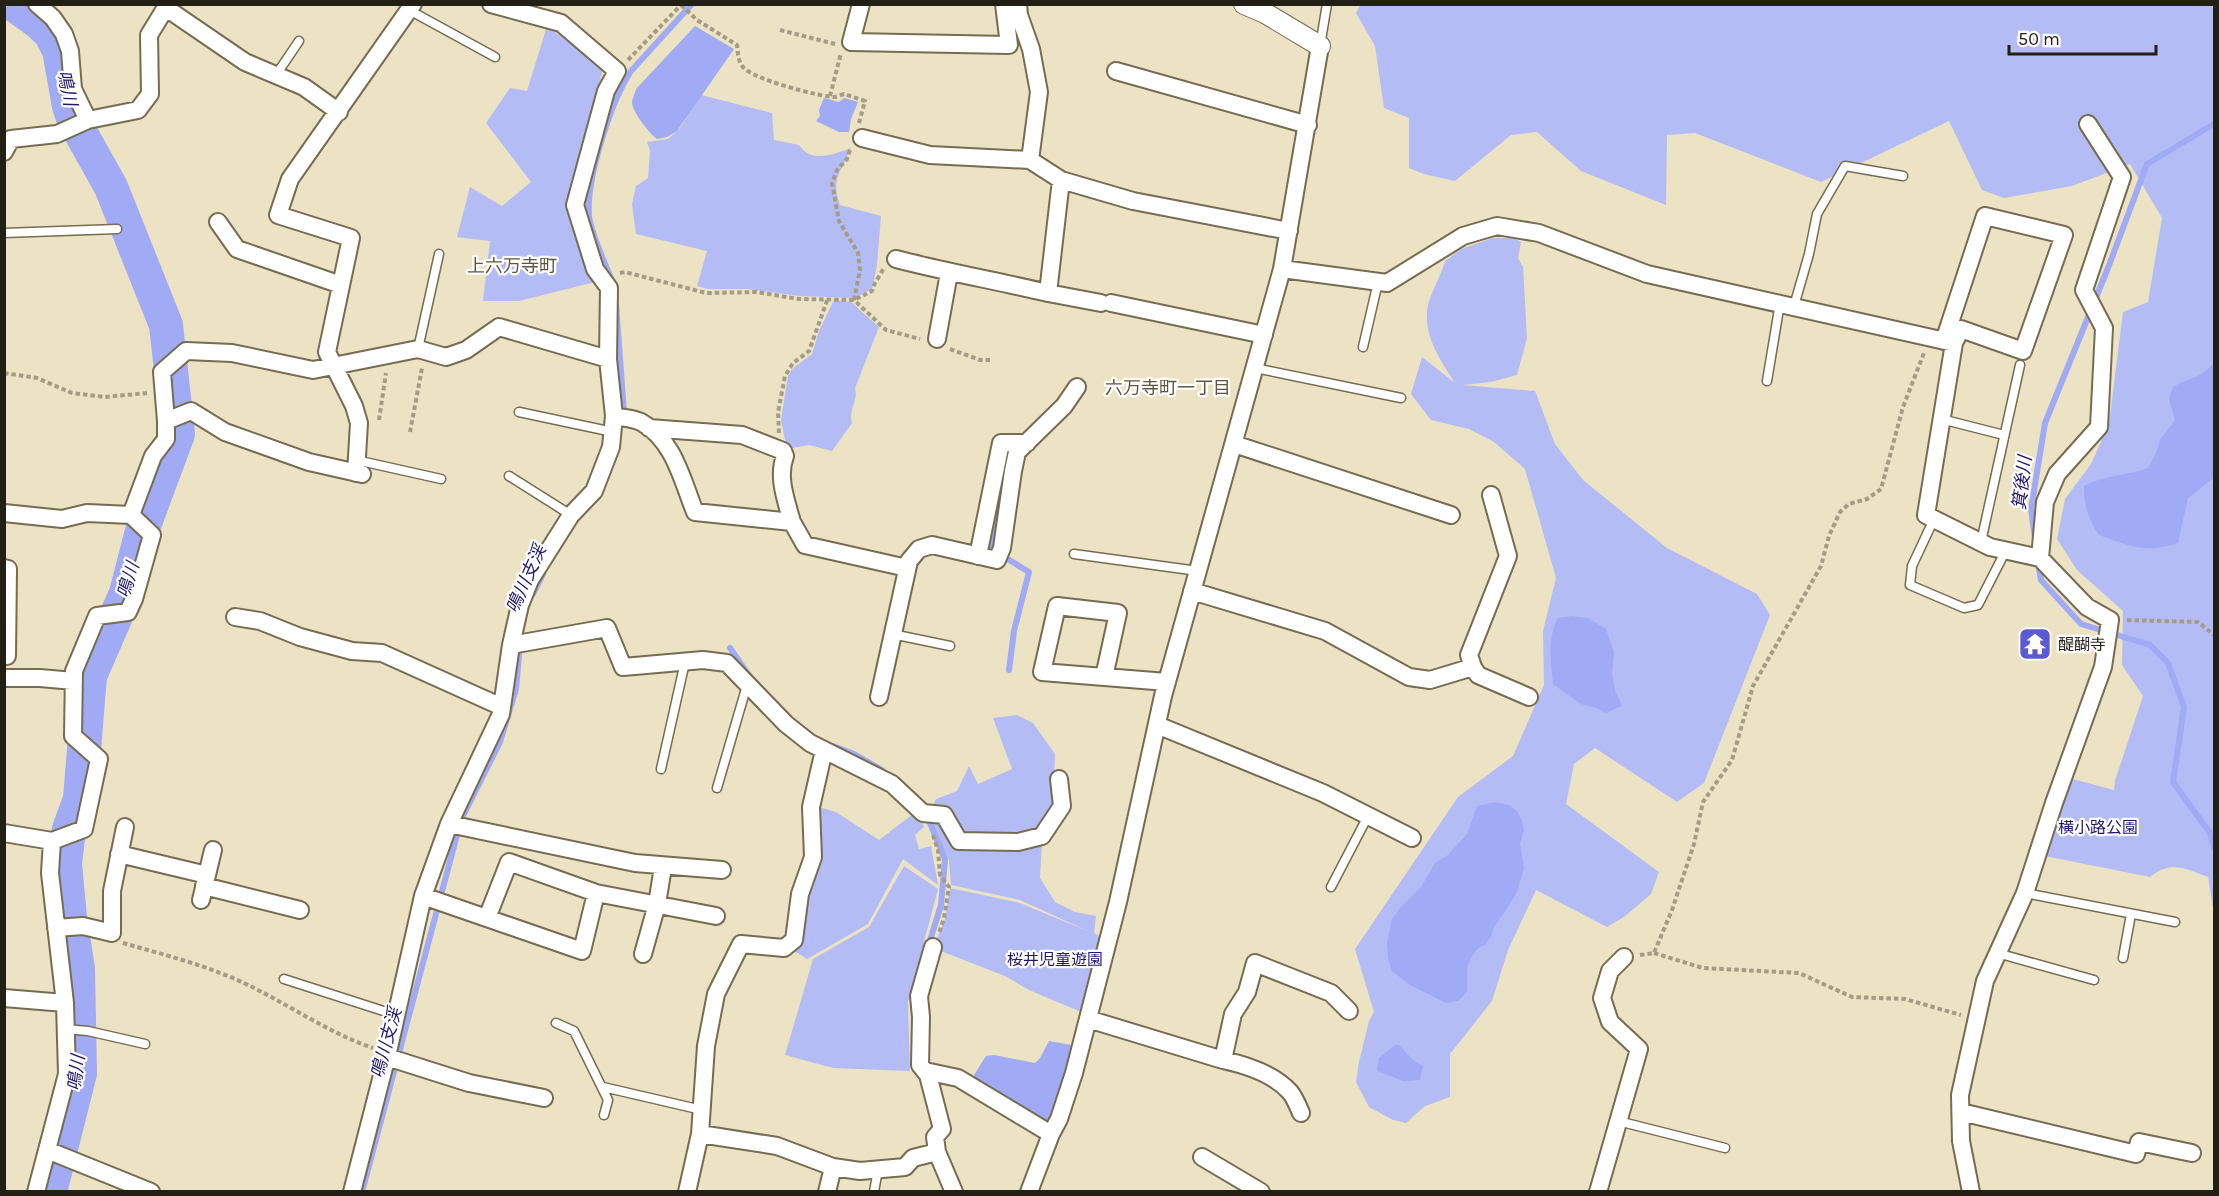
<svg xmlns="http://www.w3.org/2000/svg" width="2219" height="1196" viewBox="0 0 2219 1196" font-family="Karla,'Noto Sans JP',sans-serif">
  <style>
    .green { fill: #b4bcf6 }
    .water { fill: #a1aaf4 }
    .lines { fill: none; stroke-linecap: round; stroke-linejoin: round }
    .stream { stroke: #a1aaf4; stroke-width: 6 }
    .river { stroke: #a1aaf4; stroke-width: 34 }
    .service-casing { stroke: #756c51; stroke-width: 11 }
    .minor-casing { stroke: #756c51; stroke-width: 20 }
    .tertiary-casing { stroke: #756c51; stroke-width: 22 }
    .path { stroke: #a49c85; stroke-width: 4; stroke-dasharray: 4.5 3; stroke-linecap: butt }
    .service { stroke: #fff; stroke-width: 8 }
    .minor { stroke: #fff; stroke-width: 16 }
    .tertiary { stroke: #fff; stroke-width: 20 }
    .labels { text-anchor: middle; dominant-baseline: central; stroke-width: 4.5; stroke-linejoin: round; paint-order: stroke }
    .poi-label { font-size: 16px; fill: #221f14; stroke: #fff; text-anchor: start }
    .park-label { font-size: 16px; fill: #22196d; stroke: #fff }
    .water-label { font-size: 18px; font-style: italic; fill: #22196d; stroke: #fff }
    .neighbourhood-label { font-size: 18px; fill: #5f563d; stroke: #fff }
  </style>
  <rect width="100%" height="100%" fill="#ece2c4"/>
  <path class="green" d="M1361,4L2214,5V914L2208,877C2185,869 2171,860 2150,877L2045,856L2069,778L2114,790L2115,781L2143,696L2122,665L2123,611L2077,570L2057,539L2065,499L2091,464L2109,424L2123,312L2148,302L2162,218L2130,164L2072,186L2004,198L1982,190L1949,121L1821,182L1695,133L1667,135L1666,205L1581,171L1537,132L1511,135L1455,181L1424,174L1409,168V118L1384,108L1375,46L1356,13Z
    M547,26L599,64L602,73L569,199L595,282L519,301H483L490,241L457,237L470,187L502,206L531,182L486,123L510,88L527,91Z
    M701,95L772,113L774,140L799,145C812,164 834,154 851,148C842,172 830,178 840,205L881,216L877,265L872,289L854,298L799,296L748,289H708L697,286L707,251L636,234L632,204L636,186L648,178L650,151L647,142L668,139L680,128Z
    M1493,238H1513L1521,242L1518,258L1523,267L1527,338L1517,375L1491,382L1463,385L1535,391L1555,444L1583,480L1667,548L1757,594L1770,615L1704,783L1677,802L1595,748L1574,764L1566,804L1659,872L1651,894L1624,917L1607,927L1536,890L1508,950L1492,1001L1450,1054V1097L1425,1106L1406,1123L1393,1120L1369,1107L1356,1082L1359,1062L1369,1021L1374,1012L1355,949L1458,797L1513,756L1544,685L1543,631L1556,578L1525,469L1494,442L1469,429L1431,420L1411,394L1422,357L1455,383C1440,360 1422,334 1428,305C1432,290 1441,276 1445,261L1461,249Z
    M834,300L851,302L879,327L855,388C859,400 848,410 852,423L832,451L809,445L787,449L781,420L788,376L792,369L812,354L819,331Z
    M1017,715L1033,723L1055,754L1054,782L1057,804L1038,834L961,837L932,807L936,799L957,791L969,766L978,784L1012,769L993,718Z
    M815,806L836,812L879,840L917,811L924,827L915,835L919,849L931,846L938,885L903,859L868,924L807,959L796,952Z
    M929,817H941L957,846L1042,842L1040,878L1055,902L1075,912L1096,916L1094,933L1101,937L1081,1012L1029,990L1005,976L933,948L945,919L950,888L1020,903L1090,932L1020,900L951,885L949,860Z
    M904,866L938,889L908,1002L910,1071L833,1068L785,1055L813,959L869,927Z"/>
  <path class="water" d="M695,26L734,49L677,131L667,137L657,139C650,134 633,113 632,103C632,100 635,93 636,89Z
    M824,98L839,102L844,98L858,102L851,119L849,132H839L816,121L820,116L819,110Z
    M2214,362V478L2188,498L2178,543C2144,554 2130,546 2099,535C2088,518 2084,506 2084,486C2103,475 2127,476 2148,468L2156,453L2161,438L2175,420L2169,399L2173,387C2189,377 2202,379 2214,362Z
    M1572,616L1588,618L1606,629L1614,652L1612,673L1615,690L1622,706L1606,713L1597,708L1581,704L1553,684C1551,661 1547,639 1558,618Z
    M1494,802L1509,805L1517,811L1522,821L1524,830L1520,844L1524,868L1517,892L1509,906L1494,927L1491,936L1486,944L1478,948L1472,956L1467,968V992L1458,1001L1446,1003L1410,985L1392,971L1388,959L1387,942L1392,919L1400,908L1421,887L1435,863L1448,855L1467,834L1477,806Z
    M1049,1041L1072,1045L1053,1119L1049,1124L974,1080V1075L986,1056L994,1055L1035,1063L1040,1058Z
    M1395,1045H1399L1413,1060L1423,1066L1420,1080L1403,1081L1377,1071L1379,1058Z"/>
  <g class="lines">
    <path class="stream" d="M612,281C605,263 591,233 589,216C586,179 611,101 631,71L692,4
      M616,305L624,412L623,415
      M1005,466L991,549L1029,572L1014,631L1009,670
      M2035,538L2031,509L2045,423L2108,268L2147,164L2214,124
      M2038,563L2041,580L2081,624L2150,645L2168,663L2184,707L2173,782L2210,833L2214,848
      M533,594L543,574
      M730,648L750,677
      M833,746L854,754L882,770
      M927,816L945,859L941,905L928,947
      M362,1192L461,820L500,742L516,689L520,644"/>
    <path class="river" d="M13,4L38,22L50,33L59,50L69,106L74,121L111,187L166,325L178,434L142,531L126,593L90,676L80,799L69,829L65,864L70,917L78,969L80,1073L50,1192"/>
    <g class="service-casing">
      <path id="service" d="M409,10L495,57
        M1320,46L1327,4
        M276,75L299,41
        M4,233L117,229
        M1794,306L1809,254L1817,214L1845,166L1903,176
        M1363,347L1378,282
        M418,349L439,254
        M1255,368L1401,398
        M1767,381L1780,303
        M519,412L613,432
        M1941,419L2004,435
        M356,460L441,479
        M509,476L571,515
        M1934,519L1912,566L1910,585L1964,608L1978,605L2006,550
        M1981,542L2020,365
        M1074,554L1198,571
        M892,634L950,646
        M661,769L685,662
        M717,788L747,685
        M1331,887L1368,816
        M2025,893L2175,922
        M1997,953L2094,980
        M2123,958L2131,914
        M284,979L396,1015
        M556,1023L574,1031L608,1100L604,1115
        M65,1029L88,1031L145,1044
        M603,1087L702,1110
        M1618,1121L1725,1148
        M874,1192L878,1169"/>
    </g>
    <g class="minor-casing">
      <path id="minor" d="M37,4L53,18L64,34L70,51L73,89L88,120
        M861,4L851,42L1009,45L1004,4
        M1018,4L1019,15L1031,49L1039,92L1030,160
        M166,8L245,62L304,87L339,112
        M1116,71L1308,125
        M862,138L930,155L1030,160L1061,180L1133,201L1289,231
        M4,152L11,139L57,134L88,120L138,110L150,94L149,35L168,4
        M218,222L237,249L341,285
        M896,259C946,272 997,281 1048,293L1061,180
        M1282,269L1387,283L1463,236L1497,226L1539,233L1647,274L1954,343L1926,515L1990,547L2040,558L2087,607L2110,620L2103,667L2054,803L2025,893L1985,981L1960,1095L1961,1141L1971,1192
        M1048,293L1101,303
        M1111,303L1264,335
        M937,339L949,273
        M1944,341L1985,216L2064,235L2023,351L1961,329L1954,343
        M614,416C623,418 633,418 641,422C674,440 682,480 695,512L792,522L805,545L907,568
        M166,421L191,411L225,432L309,462L362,474
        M649,428L742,435L783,451L785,456C777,477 786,500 792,522
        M1234,444L1451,515
        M356,473L359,423L354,406L327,352L351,238L278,215L290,179L413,4
        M1491,495L1508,556L1469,655L1473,667L1478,675L1529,697
        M4,513L62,519L87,513L131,515L153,456L166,439V421L162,372L186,351L232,353L313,370L418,349L446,357L466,350L499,327L608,359
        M978,556L1001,443H1027
        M2040,558L2045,502L2057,474L2099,427L2104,328L2084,290L2122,177L2088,124
        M4,568L8,569L7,656
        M1192,591L1325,631L1409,677L1430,680L1473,667
        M235,617L260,621L300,637L352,651L382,653L502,707
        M511,645L607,628L623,667L703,660L727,663L786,724L810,743L892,784L923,813L944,815L959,841L1018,842L1042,836L1062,806L1059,779
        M1104,677L1118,613L1057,606L1042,672L1167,682
        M4,678H40L74,681
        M879,697L909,561L919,549L932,545L997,560L1002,548L1013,471L1017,452L1064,406L1077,387
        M1157,725L1323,793L1412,838
        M449,824L635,863L722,870
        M4,833L52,841L50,873L65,1003L67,1074L36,1192
        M52,841L84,829L99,759L73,736L74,671L97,616L128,612L134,599L152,535L131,515
        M119,854L207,875
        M204,886L300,910
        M423,896L582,951L596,893
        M201,900L213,850
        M487,918L509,862L596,893L716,916
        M56,928L83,926L112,933V891L125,827
        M933,947L919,996L921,1017L920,1065L928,1075L942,1129L935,1137L937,1152
        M643,954L657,904L663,867
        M4,998L65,1003
        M1088,1019L1223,1060L1233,1014L1247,992L1255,963L1331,993L1349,1011
        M387,1057L469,1083L544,1098
        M1223,1060C1246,1065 1274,1074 1290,1092C1295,1098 1298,1106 1301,1113
        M925,1071L958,1078L1051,1134
        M1961,1112L2136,1154L2139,1142L2192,1153
        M700,1134L777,1146L833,1167L860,1171L905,1167L913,1158L937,1152L954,1192
        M47,1150L151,1192
        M1202,1157L1261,1192
        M352,1192L388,1052L423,896L449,824L501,714L511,645L520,605L530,580L571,515L594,491L611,447L614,416L608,359L609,288L595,269L575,205L606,91L617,71L561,23L491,4
        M687,1192L700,1134L706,1046L716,994L741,944L784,948L794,940L800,894L813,857L811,807L824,750
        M827,1192L833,1167
        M1029,1192L1051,1134L1059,1119L1074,1073L1118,902L1163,696L1282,269L1320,46
        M1598,1192L1639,1049L1610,1022L1602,998L1610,971L1624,957"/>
    </g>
    <g class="tertiary-casing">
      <path id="tertiary" d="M1244,4L1265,13L1320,46"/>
    </g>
    <path class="path" d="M681,5L697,20L737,45C738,53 738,61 743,67C752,79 820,97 835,97C838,96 841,95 844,94L865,101L859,123
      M780,30L835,44
      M628,60L681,5
      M830,96L841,53
      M850,150L847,159L837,170L832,183L839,221L858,253L860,270L854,300L886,330L920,339
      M620,273L625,272L706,293L756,292L799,299L854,300L872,291L875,283L884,268
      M950,349L980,360H990
      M4,373L37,378L72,393L105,397L147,393
      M379,420L386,373
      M410,432L422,368
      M779,433L778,412L785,376L793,363L809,351L828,298
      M2127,620L2198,622L2214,635
      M933,835L938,850L940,875L949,887L944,918L939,933
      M123,943C165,955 210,966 250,986C291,1006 329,1033 373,1048
      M1654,953L1703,968L1799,973L1852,997L1905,999L1961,1015
      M1640,955L1654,953L1672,910L1694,844L1703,802L1732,760L1753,686L1821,566L1829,536L1840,512L1849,504L1867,499L1881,489L1903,407L1924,353"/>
    <use href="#service" class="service"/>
    <use href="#minor" class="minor"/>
    <use href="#tertiary" class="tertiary"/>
  </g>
  <defs>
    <g id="temple-square" transform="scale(1.725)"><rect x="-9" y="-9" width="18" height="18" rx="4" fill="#5a5ad2" stroke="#fff"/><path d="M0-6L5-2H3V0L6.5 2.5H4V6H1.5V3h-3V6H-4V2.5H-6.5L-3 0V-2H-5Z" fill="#fff"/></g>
  </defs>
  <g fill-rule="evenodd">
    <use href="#temple-square" x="2035" y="644"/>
  </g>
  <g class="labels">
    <g class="poi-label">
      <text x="2058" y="644">醍醐寺</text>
    </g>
    <g class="park-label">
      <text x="2098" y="827">横小路公園</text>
      <text x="1055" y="959">桜井児童遊園</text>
    </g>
    <g class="water-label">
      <text transform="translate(67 88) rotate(78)">鳴川</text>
      <text transform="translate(2022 483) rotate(-83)">箕後川</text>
      <text transform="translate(526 579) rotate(-66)">鳴川支渓</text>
      <text transform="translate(128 580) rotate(-73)">鳴川</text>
      <text transform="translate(386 1043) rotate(-75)">鳴川支渓</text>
      <text transform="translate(76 1073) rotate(-83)">鳴川</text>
    </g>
    <g class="neighbourhood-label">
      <text x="512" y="266">上六万寺町</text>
      <text x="1168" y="388">六万寺町一丁目</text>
    </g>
  </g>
  <rect width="2219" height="1196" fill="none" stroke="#221f14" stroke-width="12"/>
  <path d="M2009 45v9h147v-9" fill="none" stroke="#221f14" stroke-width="3"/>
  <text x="2018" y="45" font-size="18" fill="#221f14" stroke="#ffffff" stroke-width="4.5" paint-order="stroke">50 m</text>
</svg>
